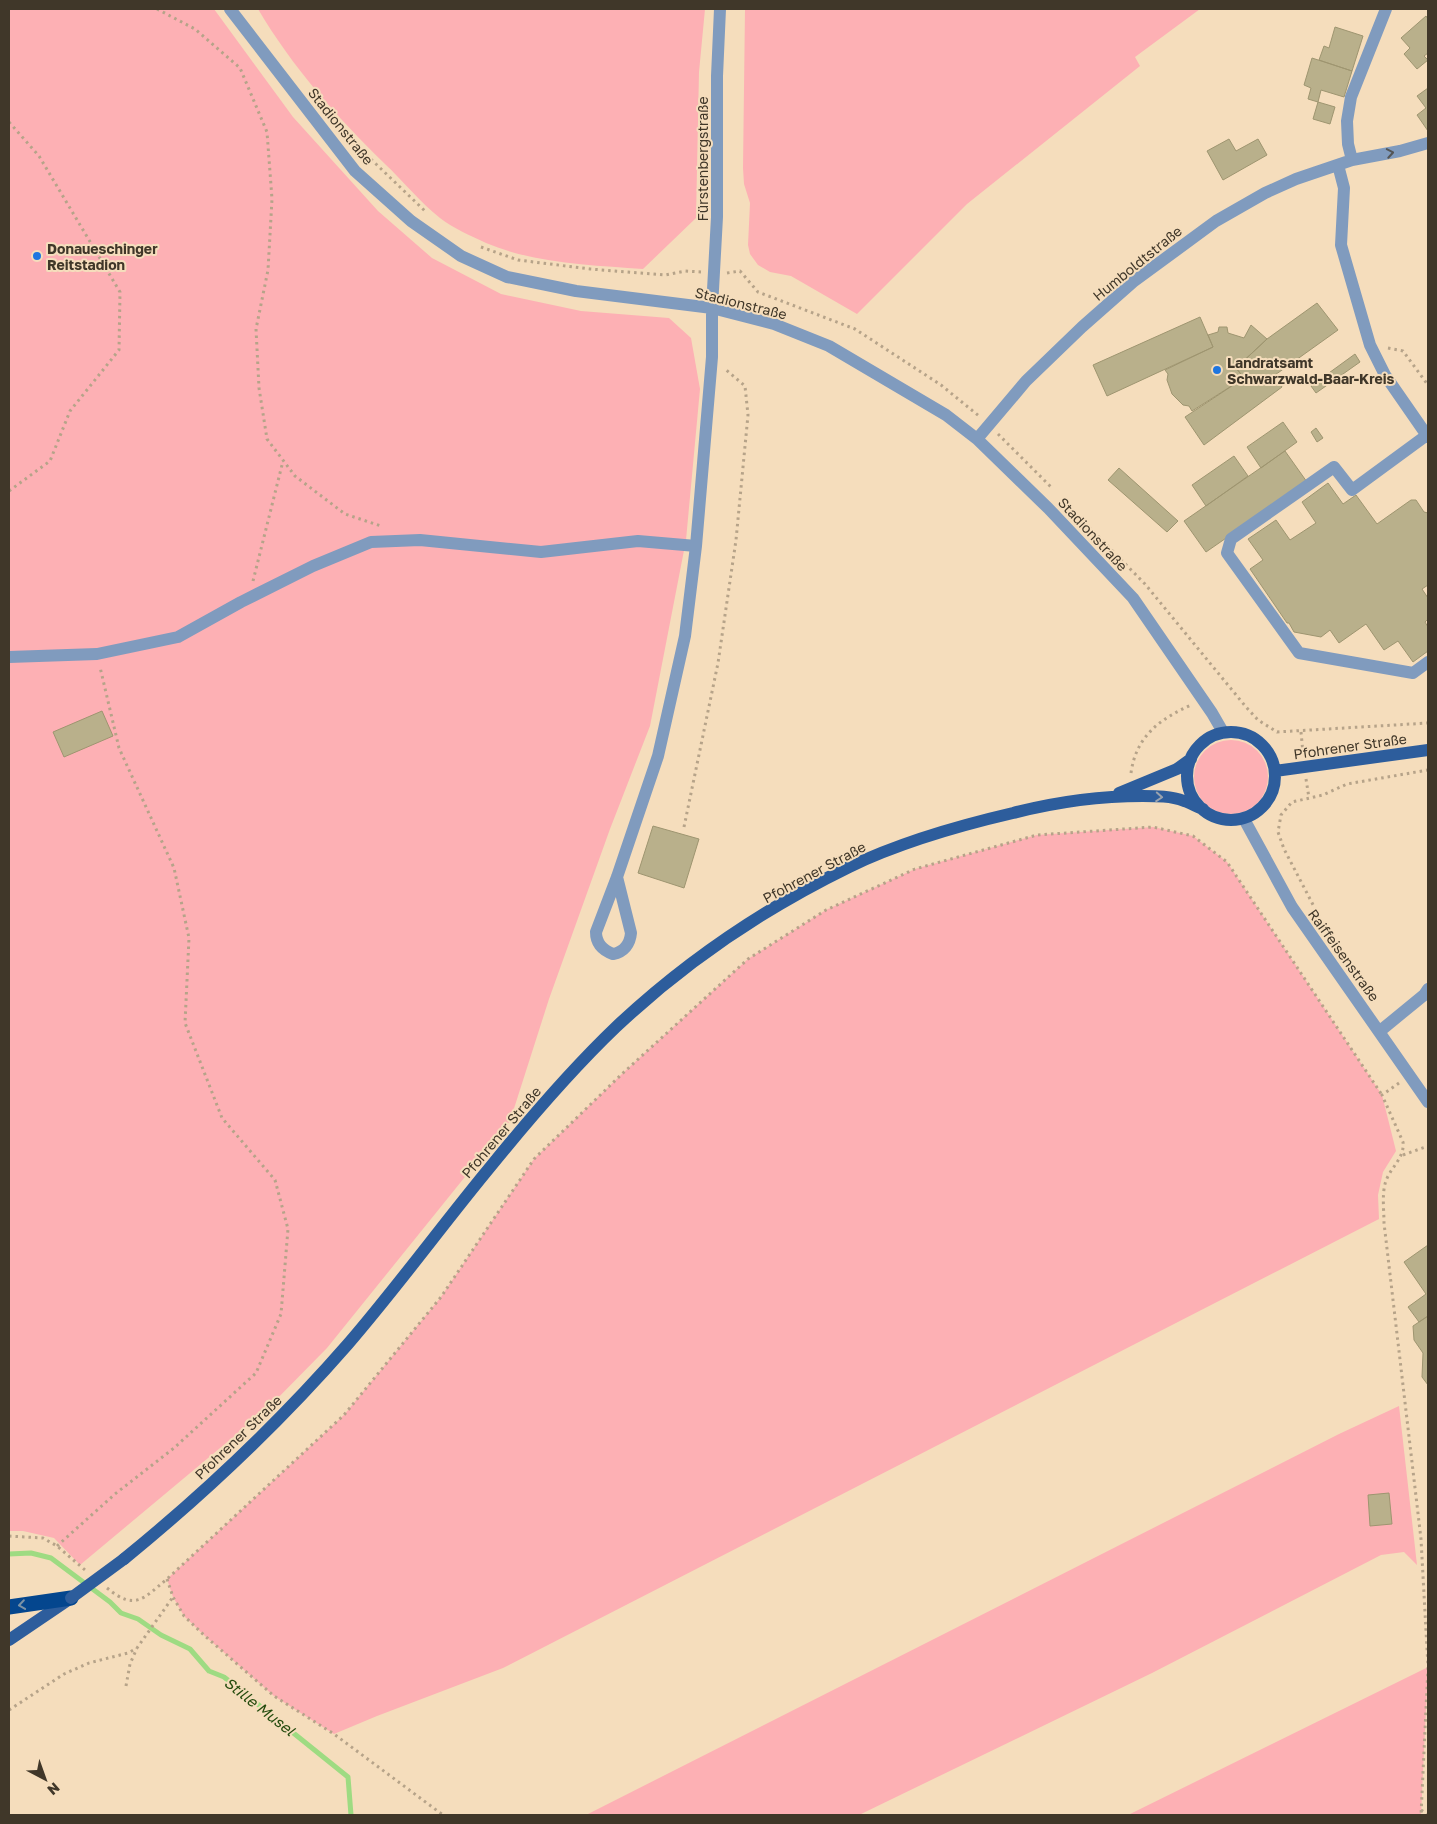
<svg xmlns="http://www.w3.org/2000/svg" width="1437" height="1824" viewBox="0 0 1437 1824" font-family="'Golos Text',sans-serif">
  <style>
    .green { fill: #fdb0b4 }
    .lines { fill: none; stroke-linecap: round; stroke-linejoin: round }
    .stream { stroke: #9edb82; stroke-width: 5 }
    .building { fill: #b9b08b; stroke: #9e9570 }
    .path { stroke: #b6a389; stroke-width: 3; stroke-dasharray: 2.5 4; stroke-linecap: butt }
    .minor { stroke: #809bbe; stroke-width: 12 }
    .major { stroke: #2d5d9c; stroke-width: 12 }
    .highway { stroke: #04468e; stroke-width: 15 }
    .major-bridge { stroke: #2d5d9c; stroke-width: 12 }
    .oneway { stroke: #535556 }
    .oneway2 { stroke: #9ba3ae }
    .oneway3 { stroke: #7c92a5 }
    .poi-dot { fill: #1e76e0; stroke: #f5ddbc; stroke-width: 2 }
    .labels { text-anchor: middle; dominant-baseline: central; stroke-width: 4; stroke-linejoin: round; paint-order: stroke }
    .street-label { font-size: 14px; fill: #403729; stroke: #f5ddbc }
    .poi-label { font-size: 14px; font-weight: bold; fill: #403729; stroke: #f5ddbc; text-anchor: start }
    .water-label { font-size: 15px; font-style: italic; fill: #254b0e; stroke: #f5ddbc }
  </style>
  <rect width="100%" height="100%" fill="#f5ddbc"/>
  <path class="green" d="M9,9H214L293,117L378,211L432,258L501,294L581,311L669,318L691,338L700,389L686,540L650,726L610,829L549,999L510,1121L327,1348L268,1408L80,1565L54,1538L23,1531H9Z
    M258,9H705L699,72L696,218L643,269C591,265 536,264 486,243C471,236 453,228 440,218C422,204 402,180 385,164C336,116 293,68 258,9Z
    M745,9H1200L1135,57L1140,66L967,204L857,314L791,276L770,272L758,265L750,254L748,245L750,203L744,184L743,168Z
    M1194 777a37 37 0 1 1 74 0a37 37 0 1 1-74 0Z
    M1153,827L1193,836L1227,862L1382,1095L1396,1151L1383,1172L1378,1195L1379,1219L503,1668L377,1716L334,1734L274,1696L205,1636L184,1616L173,1597L167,1579L344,1415L441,1297L534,1159L623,1073L748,959L826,910L915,869L1037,835Z
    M1399,1406L1417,1565L1404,1552L1381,1555L1152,1673L859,1815H586L1339,1434Z
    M1428,1667L1421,1815H1128L1414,1674Z"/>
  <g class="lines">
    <path class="stream" d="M9,1554L31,1553L51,1558L110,1602L121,1613L138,1619L161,1635L190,1649L209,1671L224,1677L348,1777L351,1815"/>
  </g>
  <path class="building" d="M1426,16L1428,19V53L1424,56L1428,60L1417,69L1404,54L1410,48L1401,38Z
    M1335,27L1363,36L1352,71L1319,60L1324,46L1329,48Z
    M1312,58L1352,71L1344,97L1321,90L1318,102L1308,99L1311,88L1304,85Z
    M1428,88V131L1417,115L1426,108L1417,96Z
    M1318,102L1335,107L1330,124L1313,119Z
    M1229,139L1236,151L1258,139L1267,155L1223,180L1207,151Z
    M1317,303L1338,330L1275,375L1282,387L1204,445L1185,417L1244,378L1236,368L1267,339Z
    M1200,317L1213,347L1107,396L1093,365Z
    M1251,325L1267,339L1236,368L1244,378L1192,411L1189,406L1183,405L1172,394L1167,380L1168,374L1165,370L1213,347L1208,335L1218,332L1219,327H1227L1228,333L1244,338Z
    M1355,354L1360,362L1316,393L1311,386Z
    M1283,422L1297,442L1261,468L1247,447Z
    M1316,428L1323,438L1317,442L1311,432Z
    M1285,451L1307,482L1206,552L1184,521Z
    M1234,456L1248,476L1206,506L1192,485Z
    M1119,468L1178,521L1167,532L1108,480Z
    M1328,483L1343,504L1356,495L1377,524L1411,500H1416L1424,512L1428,513V585L1422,589L1428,598V619L1425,622L1428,627V651L1413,662L1398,641L1384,650L1366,624L1339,643L1330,630L1321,637L1294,632L1289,623H1287L1250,569L1263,560L1248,539L1276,520L1290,540L1316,523L1302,502Z
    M102,711L113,736L64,757L53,732Z
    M653,826L699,839L684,888L638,873Z
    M1428,1245V1316L1419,1322L1408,1307L1426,1294L1404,1262Z
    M1428,1316V1385L1422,1377L1423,1353L1414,1340L1413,1326Z
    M1389,1493L1392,1524L1370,1526L1368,1495Z"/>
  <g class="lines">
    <path class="path" d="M157,9L195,29L240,68L267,132L272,199L268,270L256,329L259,388L267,439L295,476L345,514L381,526
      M9,122L39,156L120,292L119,350L70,411L50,461L9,491
      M352,141L425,211
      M481,247L518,260L590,269L665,275L685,271L701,272
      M727,273L740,271L758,292L855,329L941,385L979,416
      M1388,348L1403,351L1428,385
      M998,434L1052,488
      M1075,513L1145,584L1246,707L1258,720L1277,732L1428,723
      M253,581L283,461
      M1301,732L1303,753
      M1131,773C1136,736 1160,719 1191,705
      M1306,779L1309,798
      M684,827L718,663L736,540L748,415L745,386L725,369
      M1322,922L1284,849L1278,832L1281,815L1292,802L1323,795L1347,784L1428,770
      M1399,1083L1382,1095L1403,1142C1405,1159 1389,1168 1385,1184C1382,1196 1384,1211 1384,1223L1421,1539L1428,1667L1421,1815
      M1403,1155L1428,1146
      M9,1536L43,1538L57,1546L85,1570
      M57,1546L115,1494L174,1448L256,1373L281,1314L288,1229L275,1180L222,1118L185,1023L189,938L174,868L119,748L100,667
      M167,1579L173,1597L184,1616L205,1636L274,1696L334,1734L443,1815
      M107,1588C135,1611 143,1599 167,1579L344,1415L441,1297L534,1159L623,1073L748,959L826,910L915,869L1037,835L1153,827L1193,836L1227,862L1382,1095
      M126,1686L130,1664L137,1648
      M9,1710L64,1674L89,1663L128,1653L137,1648L173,1597
      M1421,1810L1428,1814"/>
    <path class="minor" d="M230,9L355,171L411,221L461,256L507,277L576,291L712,308L774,324L829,346L946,415L977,439L1048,508L1133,598L1212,713L1223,732
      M1352,160L1348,144L1347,121L1351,97L1386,9
      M1338,165L1344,188L1341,245L1370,345L1385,375L1428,437
      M1427,435L1352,490L1334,467L1231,539L1227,553L1299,653L1413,673L1428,662
      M977,439L1026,381L1082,327L1133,282L1216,221L1265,193L1296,179L1352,160L1400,151L1428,143
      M9,657L97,654L178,637L241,602L313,566L371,542L420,540L541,552L638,541L696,546
      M1244,819L1292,907L1428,1102
      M617,877L631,933C630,944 624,952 613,954C602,950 596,943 596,932L617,877L658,756L685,636L696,546L712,357V308L717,217V76L720,9
      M1380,1031L1424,995L1428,989"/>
    <path class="major" d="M1187 776a44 44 0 1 1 88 0a44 44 0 1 1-88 0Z
      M1275,771L1428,750
      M1119,793L1177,769L1191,759
      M124,1559C205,1493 280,1422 348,1344C398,1286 443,1224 491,1166C530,1118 571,1070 616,1027C684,963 765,908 849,867C901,842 957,826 1013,813C1056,802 1099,796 1143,796C1157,796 1171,796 1184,801C1191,803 1197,807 1203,809
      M9,1640L71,1598"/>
    <path class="highway" d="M9,1607L71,1598"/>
    <path class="major-bridge" d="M71,1598L124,1559"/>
  </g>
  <defs><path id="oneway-chevron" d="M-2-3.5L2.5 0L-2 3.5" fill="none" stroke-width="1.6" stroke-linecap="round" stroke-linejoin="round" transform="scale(1.25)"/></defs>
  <use class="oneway" href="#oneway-chevron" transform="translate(1390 153) rotate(-10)"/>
  <use class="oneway2" href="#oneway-chevron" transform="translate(1159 797) rotate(4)"/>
  <use class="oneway3" href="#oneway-chevron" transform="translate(22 1605) rotate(172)"/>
  <g class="poi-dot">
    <circle cx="37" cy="256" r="5"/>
    <circle cx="1217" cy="370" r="5"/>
  </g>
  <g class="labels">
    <g class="street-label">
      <text transform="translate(341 126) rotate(51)">Stadionstraße</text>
      <text transform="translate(702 159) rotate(-90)">Fürstenbergstraße</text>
      <text transform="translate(1137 263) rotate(-39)">Humboldtstraße</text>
      <text transform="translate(741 303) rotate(14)">Stadionstraße</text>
      <text transform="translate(1093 534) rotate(47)">Stadionstraße</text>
      <text transform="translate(1350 746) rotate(-8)">Pfohrener Straße</text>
      <text transform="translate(814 872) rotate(-28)">Pfohrener Straße</text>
      <text transform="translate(1344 955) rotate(54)">Raiffeisenstraße</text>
      <text transform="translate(501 1132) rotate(-50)">Pfohrener Straße</text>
      <text transform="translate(238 1437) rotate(-44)">Pfohrener Straße</text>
    </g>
    <g class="poi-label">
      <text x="47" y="248">Donaueschinger<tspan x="47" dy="16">Reitstadion</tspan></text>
      <text x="1227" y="362">Landratsamt<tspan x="1227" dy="16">Schwarzwald-Baar-Kreis</tspan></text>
    </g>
    <g class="water-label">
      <text transform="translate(260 1706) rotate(38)">Stille Musel</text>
    </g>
  </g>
  <rect width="1437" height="1824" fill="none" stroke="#403729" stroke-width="20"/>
  <g transform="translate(45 1779) rotate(139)" stroke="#f5ddbc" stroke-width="4" paint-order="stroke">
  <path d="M0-4L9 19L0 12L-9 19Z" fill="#403729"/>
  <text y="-8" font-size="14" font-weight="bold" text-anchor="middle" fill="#403729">N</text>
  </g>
</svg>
